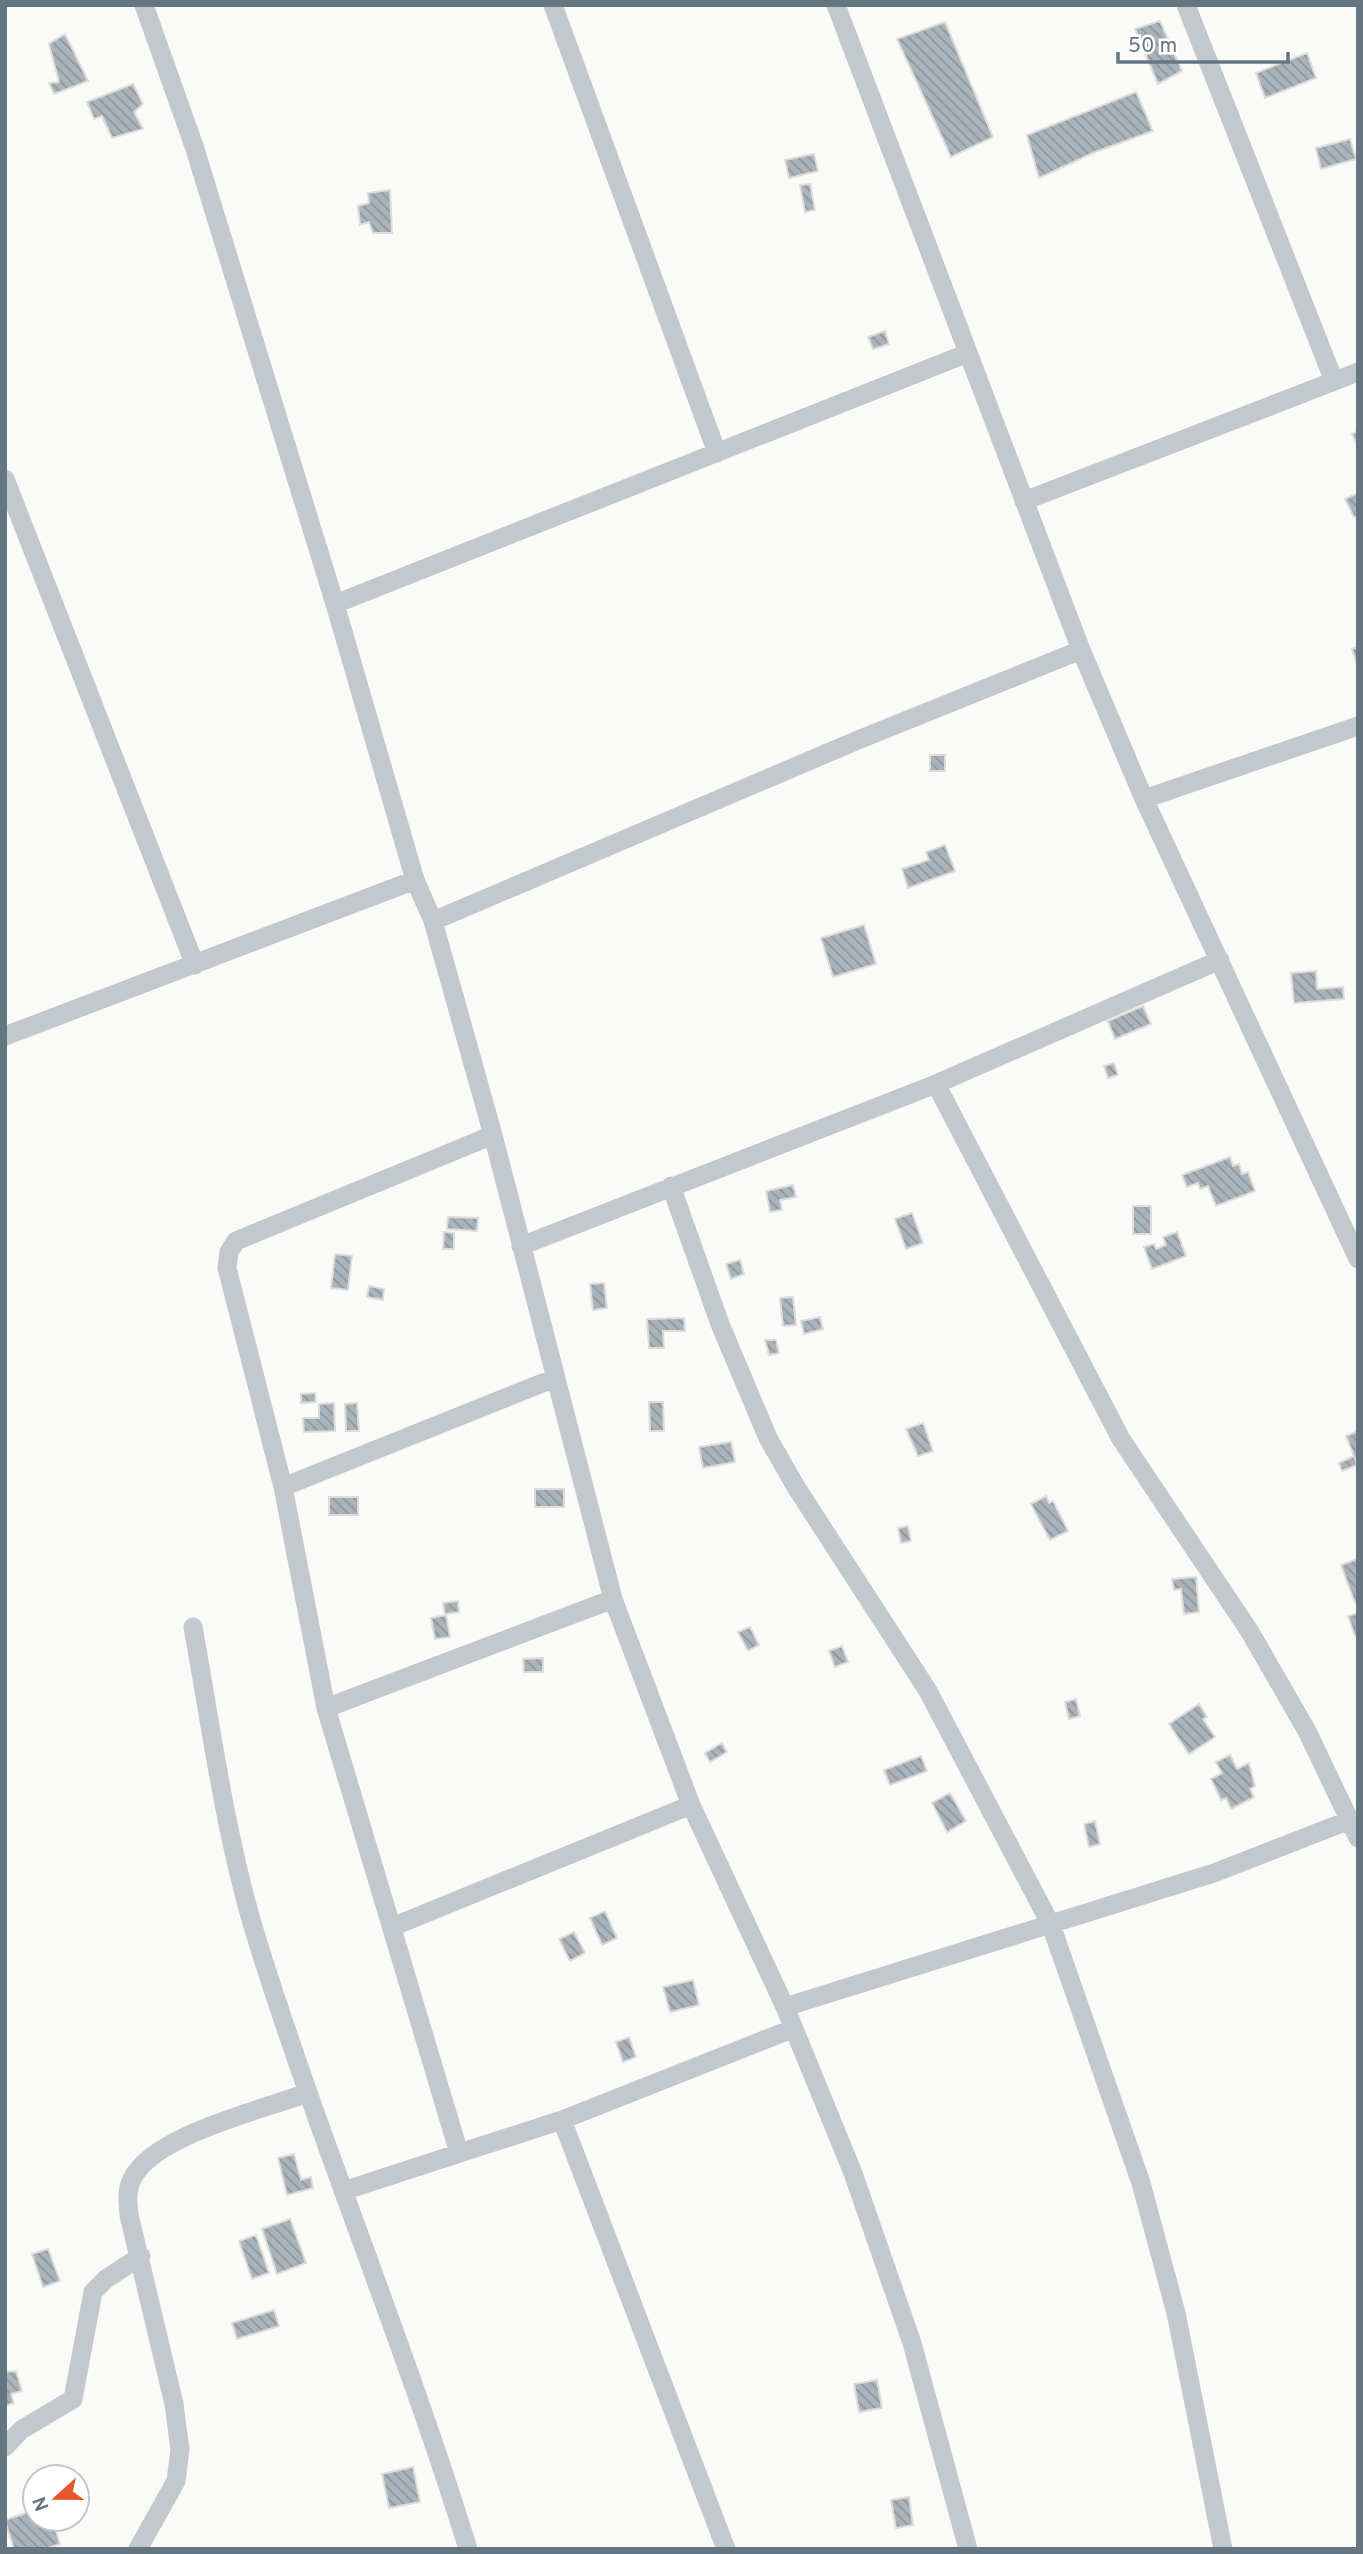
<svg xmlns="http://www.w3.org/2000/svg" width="1363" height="2554" viewBox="0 0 1363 2554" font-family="Overpass,sans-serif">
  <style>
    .building { fill: url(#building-back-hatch); stroke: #dcdcda; stroke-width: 2 }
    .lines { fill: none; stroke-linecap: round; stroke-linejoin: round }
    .minor { stroke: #c3c8cc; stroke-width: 19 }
  </style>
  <defs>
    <pattern id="building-back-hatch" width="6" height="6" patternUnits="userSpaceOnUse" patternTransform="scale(1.75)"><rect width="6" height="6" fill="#aab3b9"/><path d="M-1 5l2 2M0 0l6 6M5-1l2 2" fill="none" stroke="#8e969c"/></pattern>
  </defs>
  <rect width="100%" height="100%" fill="#fafaf8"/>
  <path class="building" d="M1160,21L1182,71L1158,84L1135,29Z
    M945,22L993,137L951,157L897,39Z
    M65,34L88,81L54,94L49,83L59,82L49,44Z
    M1307,53L1316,78L1265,98L1256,73Z
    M133,84L143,104L134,112L143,129L112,138L102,116L94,119L87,102Z
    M1136,92L1153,131L1095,152L1039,178L1027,135Z
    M1350,139L1356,159L1321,169L1316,148Z
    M814,154L818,171L789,178L785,160Z
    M810,184L815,210L805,212L800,185Z
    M390,190L392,233H373L369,222L360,225L358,206L369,203L368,193Z
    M885,331L889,344L873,349L868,337Z
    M1358,431V447L1352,434Z
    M1358,493V516L1354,517L1345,499Z
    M1358,647V668L1352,649Z
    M930,755H945V771H930Z
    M945,845L955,871L908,888L902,869L929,860L926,852Z
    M864,925L876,964L833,977L821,938Z
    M1316,971L1317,989L1343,987L1344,999L1294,1003L1291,973Z
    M1143,1006L1151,1024L1115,1039L1108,1021Z
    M1114,1063L1118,1075L1108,1078L1104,1066Z
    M1230,1157L1233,1166L1239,1164L1242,1174L1248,1172L1255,1191L1216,1206L1208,1186L1200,1189L1198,1183L1187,1187L1182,1175Z
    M793,1185L796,1197L780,1200L782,1210L770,1212L766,1191Z
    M1133,1206H1151V1234H1133Z
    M912,1213L923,1243L906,1249L895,1219Z
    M448,1217L478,1218L477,1231L447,1229Z
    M444,1232L454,1233V1249H443Z
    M1177,1232L1186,1256L1152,1269L1144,1247L1154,1244L1156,1249L1166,1245L1163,1237Z
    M335,1254L352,1256L348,1290L331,1288Z
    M740,1260L744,1274L731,1279L726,1264Z
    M604,1283L607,1308L593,1310L590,1284Z
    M369,1286L384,1289L383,1300L367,1297Z
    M793,1297L796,1325L783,1326L780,1298Z
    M820,1317L823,1329L804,1334L801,1321Z
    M684,1318L685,1331H663L664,1348H649L647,1319Z
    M765,1340H776L779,1353L769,1355Z
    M315,1393L316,1402L301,1403V1394Z
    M649,1402H663L664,1431H650Z
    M334,1403L335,1431L304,1432L303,1418H319V1404Z
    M357,1403L359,1431H346L345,1404Z
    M923,1423L933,1451L918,1456L906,1429Z
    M1358,1431V1466L1346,1436Z
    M731,1442L735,1462L703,1468L699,1447Z
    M1354,1456L1357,1465L1342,1471L1339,1463Z
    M535,1489H564V1507H535Z
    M1046,1496L1049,1503L1053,1501L1068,1531L1050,1540L1031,1504Z
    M329,1497H358V1515H329Z
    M908,1526L911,1541L901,1543L898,1528Z
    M1357,1559L1358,1602L1355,1603L1341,1565Z
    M1196,1577L1199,1612L1184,1614L1181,1589L1174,1590L1172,1579Z
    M458,1601L459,1612L445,1614L443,1603Z
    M1358,1613V1636H1355L1348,1616Z
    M446,1615L450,1637L435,1639L431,1618Z
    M750,1627L759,1645L748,1651L738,1632Z
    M842,1646L848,1662L835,1667L829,1651Z
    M543,1658V1672H524L523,1659Z
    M1076,1699L1080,1716L1069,1719L1065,1702Z
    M1199,1704L1207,1717L1203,1719L1215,1737L1189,1754L1169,1724Z
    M722,1743L727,1752L710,1762L705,1753Z
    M1230,1755L1237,1769L1249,1763L1255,1786L1250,1789L1254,1797L1231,1809L1226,1798L1221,1800L1211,1779L1222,1773L1216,1762Z
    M921,1756L927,1771L890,1785L884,1770Z
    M950,1793L966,1821L947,1832L932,1803Z
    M1095,1821L1100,1844L1089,1847L1084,1824Z
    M605,1911L617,1938L602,1945L590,1918Z
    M574,1932L585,1953L570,1961L559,1939Z
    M693,1980L699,2005L670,2012L663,1987Z
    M629,2037L636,2057L623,2062L616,2042Z
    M294,2154L301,2180L311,2177L313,2188L287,2195L278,2158Z
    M290,2219L306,2263L277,2274L262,2229Z
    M256,2235L269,2273L252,2279L239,2241Z
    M48,2249L60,2281L43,2287L32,2254Z
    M274,2310L279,2326L237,2339L232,2323Z
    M16,2371L22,2391L11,2394L14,2403L5,2406V2372Z
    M877,2380L882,2408L859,2412L854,2384Z
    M413,2467L420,2502L389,2508L382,2474Z
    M909,2497L913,2525L896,2528L891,2500Z
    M35,2510V2519H52L60,2544L45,2549H14L5,2520Z"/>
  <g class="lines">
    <path class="minor" d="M144,5L194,146L335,604L415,880L433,921L493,1135L613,1599L691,1805L785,2007L853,2173L912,2343L968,2549
      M553,5L717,453
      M836,5L1081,650L1144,799L1358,1259
      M1186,5L1334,381
      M5,479L195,965
      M1024,501L1358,372
      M335,604L968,353
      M1144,799L1358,726
      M433,921L858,740L1081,650
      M5,1036L415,880
      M936,1084L1121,1439L1250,1632L1307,1731L1358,1838
      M671,1186L720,1324L768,1438L796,1487L928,1691L1051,1925L1141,2183L1176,2313L1223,2549
      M521,1246L936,1084L1220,960
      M283,1487L555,1378
      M193,1627C212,1732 226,1841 258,1943C322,2147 405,2345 468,2549
      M326,1708L613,1599
      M392,1927L691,1805
      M785,2007L1214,1873L1350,1820
      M562,2120L726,2549
      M459,2153L326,1708L283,1487L227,1268L229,1252L236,1241L493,1135
      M343,2191L562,2120L792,2029
      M5,2447L21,2430L73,2399L93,2292L106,2279L141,2256
      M138,2549L176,2481L180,2450L174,2404L129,2215C128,2203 126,2191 132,2179C153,2135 262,2110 307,2093"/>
  </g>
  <rect width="1363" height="2554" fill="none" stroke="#657683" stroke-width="14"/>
  <g transform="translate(56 2498) rotate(249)"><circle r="33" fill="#ffffff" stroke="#c1c8cd" stroke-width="2"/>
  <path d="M0-5L12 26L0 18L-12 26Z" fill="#e4572e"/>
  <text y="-10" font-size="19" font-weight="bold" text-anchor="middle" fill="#657683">N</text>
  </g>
  <path d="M1118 52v10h170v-10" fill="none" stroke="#657683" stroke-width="3.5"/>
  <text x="1128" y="52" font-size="21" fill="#657683" stroke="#ffffff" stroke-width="5" paint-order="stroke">50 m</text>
</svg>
